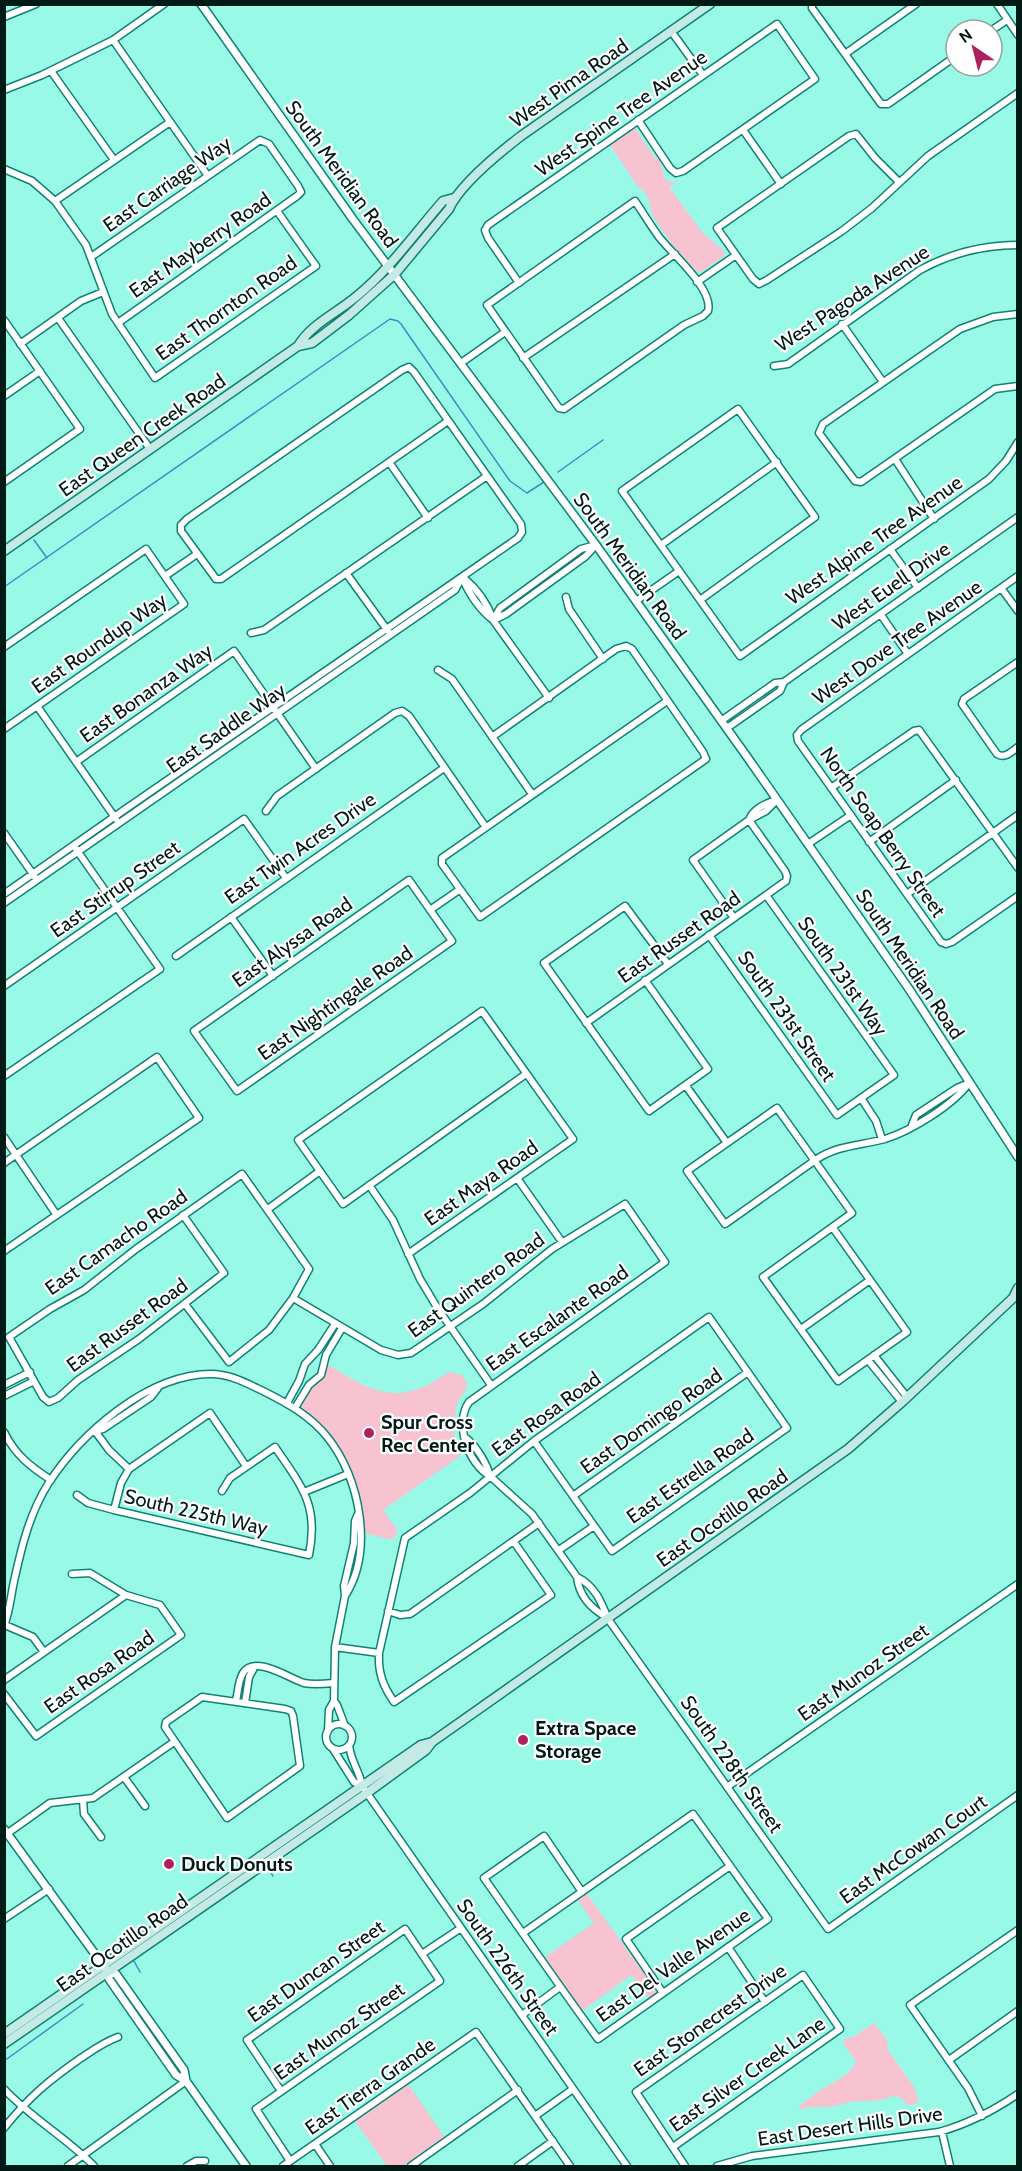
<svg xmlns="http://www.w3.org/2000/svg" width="1022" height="2171" viewBox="0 0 1022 2171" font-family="Cabin,sans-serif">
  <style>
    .green { fill: #f7c3d1 }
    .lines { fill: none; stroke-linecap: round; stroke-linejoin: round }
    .stream { stroke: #3b8ec5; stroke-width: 1.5 }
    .minor-casing { stroke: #108273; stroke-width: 9 }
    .tertiary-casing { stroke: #108273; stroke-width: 10 }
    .secondary-casing { stroke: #108273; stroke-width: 11 }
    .minor { stroke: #fff; stroke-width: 6 }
    .tertiary { stroke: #fff; stroke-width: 7 }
    .secondary { stroke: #c4eae5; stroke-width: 8 }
    .poi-dot { fill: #ae215d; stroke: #fff; stroke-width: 2 }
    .labels { text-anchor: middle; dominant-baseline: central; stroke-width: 4.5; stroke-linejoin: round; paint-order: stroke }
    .street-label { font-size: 20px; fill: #001a16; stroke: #fff }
    .poi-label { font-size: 20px; font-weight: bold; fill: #001a16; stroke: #fff; text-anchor: start }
  </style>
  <rect width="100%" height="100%" fill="#98f9e7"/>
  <path class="green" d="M635,128L655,158H659L665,179L671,182L678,181L669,187L702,232L725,252L724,256L701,272L696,271L671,243L652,215L650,203L645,192L638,187L610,145Z
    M325,1363C374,1393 398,1408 449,1372L462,1375L467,1384C467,1393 459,1396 457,1404C455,1415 454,1428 455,1438C456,1445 460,1449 460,1456L383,1510L398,1531L392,1540L364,1533C359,1472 347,1448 300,1409L308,1390L319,1380Z
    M586,1893L657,1991L649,1999L631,1975L581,2012L544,1958L594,1923L577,1899Z
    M874,2023L887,2040L888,2050L914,2087L919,2102L910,2106L899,2097L895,2096L875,2101H854L831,2107H808L800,2110L799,2106C806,2101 812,2096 819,2091C832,2082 850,2077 856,2061L844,2045V2039L853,2037Z
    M408,2084L445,2138L405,2166H387L355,2121Z"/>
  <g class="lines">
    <path class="stream" d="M558,472L603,440
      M34,540L47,558
      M4,587L390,319L398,321L401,324L510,481L527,493L544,482
      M269,1870L273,1876
      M134,1961L140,1972
      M4,2061L83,2004"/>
    <g class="minor-casing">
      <path id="minor" d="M812,4V8L881,104H888L956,56
        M997,4L1018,35
        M4,17L36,4
        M992,30L1007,20
        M671,31L703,75
        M113,40L208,176
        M845,54L916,4
        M51,71L114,160
        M4,90L42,75L113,40L164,4
        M743,130L781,184
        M4,169L32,181L55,201L86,245L112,314L155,378L316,266L277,211
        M899,182L875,158L856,134L849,136L717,228L753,279L759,284L767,280L842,231L872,208L928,156L1018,93
        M55,201L170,122
        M635,201C643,213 651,226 659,237C672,254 714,289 708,311L703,316L684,325L564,409L559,408L487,305Z
        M91,257L260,140L269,144L298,186L301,192L297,196L118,323
        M697,282L736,255
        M519,283L488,238L485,230L488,225C584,158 681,91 777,24L815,79L683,171L676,173L670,168L638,120
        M1018,314L993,317L960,329L823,424L819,433L855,481L861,482L995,389L1018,386
        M58,318L150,449
        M4,320L80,429L4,482
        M842,324L883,382
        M20,344L81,301L103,292
        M523,358L675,254
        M461,363L505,332
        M774,366L788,364L920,270C951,253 982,245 1018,245
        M4,396L40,371
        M895,459L934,519
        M389,462L428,518
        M661,545L777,462
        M890,549L918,588
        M346,573L388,631
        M165,576L197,554
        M1018,576L801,730L797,735L798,741L941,942L946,944L952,942L1018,896
        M462,577C469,594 478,608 493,620L549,698
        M465,579C478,590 487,603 493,619
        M1001,588L1018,611
        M566,597L569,609L603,659
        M700,600L815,517L738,409L622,491L740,656L989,479L1006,461L1018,442
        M636,601L679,571
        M881,615L908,654
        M493,620L500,608L581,549L596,545
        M494,620L506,614L586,556L594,547
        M251,633L264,630L487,476
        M4,647L146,549L184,604L4,729
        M1018,662L964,699L962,704L997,754C1005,759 1011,752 1018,747
        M438,670L452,679L532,794
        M37,706L116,819
        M721,721L775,683L784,682L1018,517
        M727,728L780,691L784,682
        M492,737L616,649L626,646L632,649L703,752L706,759L480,917L442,864V858L667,701
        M76,762L234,651L316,769
        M831,788L914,731L919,730L1018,868
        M266,811L277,796L395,713L402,711L409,716L485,826
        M749,820C753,809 763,805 773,801
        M4,833L35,877
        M869,842L956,780
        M808,844L851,815
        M409,880L452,941L237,1091L194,1031Z
        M4,894L114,817L518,538L522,532L521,524L414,372L409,367L402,370L187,519L181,525V531L216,579H221L448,421
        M907,894L1018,815
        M4,903L455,590L462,577
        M430,910L459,890
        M231,917L273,976
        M734,918L693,860L749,820L766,811L777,800
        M709,935L837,1115L894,1075L766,895
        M176,956L444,768
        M645,980L708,1069L649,1111L544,963L625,906L668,964
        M4,986L244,819L286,878
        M586,1023L786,881L787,876L785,871L749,820
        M4,1076L160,969L76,849
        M686,1086L727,1143
        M861,1098L876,1121L882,1139
        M912,1125L916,1115L957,1088L967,1084
        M4,1137L56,1214
        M4,1163L157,1057L199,1118L4,1251
        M517,1178L562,1242
        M369,1185L393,1220L420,1279L438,1309L491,1385
        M268,1209L320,1171
        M183,1215L224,1273L139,1339L78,1380L58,1398L49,1402L43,1397L9,1337L50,1309L84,1290L136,1249L242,1174L309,1269L293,1298L269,1330L229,1362L185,1304
        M833,1228L907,1332L838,1381L763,1277L852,1213L777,1108L687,1171L725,1224L814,1161C836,1145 859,1146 885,1139C911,1131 953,1105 969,1083
        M408,1254L573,1139L482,1011L298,1140L343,1204L526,1074
        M293,1298L381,1350L398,1355L411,1353L483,1304L552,1249L625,1204L665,1262L469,1402C454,1423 468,1464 490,1476L532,1514L577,1577C595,1586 601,1601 608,1619L828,1929L1018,1795
        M801,1329L870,1280
        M874,1355L907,1397
        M868,1360L902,1402
        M4,1385L30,1372
        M4,1396L34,1381
        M287,1403L299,1381L305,1364L318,1350L335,1324
        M295,1408L309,1385L321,1375L326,1355L342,1328
        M95,1431L103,1429L151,1397L158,1388
        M95,1431L109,1450L129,1469
        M4,1432C15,1455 31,1467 51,1480
        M464,1437C475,1443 487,1464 490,1476
        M304,1492L348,1474
        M77,1495L88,1503L114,1510L309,1555C319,1505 302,1487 275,1447L230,1478L222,1491
        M573,1496L748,1372
        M114,1510L121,1483L129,1469L210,1413L246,1466
        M514,1542L551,1595L394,1702C383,1686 378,1673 379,1653L405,1538L470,1493L534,1441L709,1317L787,1428L612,1551L534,1441
        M559,1550L594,1526
        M577,1577C579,1596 591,1609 608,1618
        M388,1611L400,1615L410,1614L539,1523
        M5,1625L33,1637L44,1652
        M4,1626C10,1611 11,1593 15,1577C22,1545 30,1513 48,1484C81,1433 148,1374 211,1374C230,1374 246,1383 263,1391C287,1403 311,1416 328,1438C360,1478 374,1551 345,1596
        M335,1647L379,1653
        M4,1680L126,1595
        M4,1694L36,1736L181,1635L160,1605L126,1595L90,1573L72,1574
        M202,1697L285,1709L291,1711L293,1716L300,1766L227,1818L165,1727L166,1722Z
        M236,1701C238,1693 238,1681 243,1673C255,1654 290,1679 304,1683C314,1685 324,1684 333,1683
        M334,1701L337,1705L345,1726
        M245,1703L249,1677L254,1668
        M326 1737a13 13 0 1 1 26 0a13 13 0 1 1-26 0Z
        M328,1731L329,1710L334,1701L335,1647L345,1596L344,1586L354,1543L355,1521L358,1514
        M349,1745C351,1763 360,1771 362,1786L627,2166
        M333,1749L354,1782L362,1786
        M124,1777L145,1806
        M727,1787L1018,1584
        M83,1800L84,1814L101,1837
        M8,1833L50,1803L93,1798L174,1742
        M4,1919L49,1889
        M523,1933L693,1814L768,1919L598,2039C559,1986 522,1932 484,1878L544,1836L582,1892
        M728,1947L765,2002
        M422,1954L461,1928
        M663,1993L626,1939L730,1866
        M522,2015L560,1987
        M949,2060L1018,2011
        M4,2089C31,2118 67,2138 94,2166
        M281,2091L247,2040L405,1929L440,1981C379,2023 317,2066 256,2109L290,2161
        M535,2116L573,2089
        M982,2116L968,2088L910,2005L1018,1930
        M4,2128C30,2096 48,2081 81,2058C93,2050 104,2042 118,2037
        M942,2132L950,2166
        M315,2144L330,2166
        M673,2147L840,2029L803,1975L636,2092L685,2166
        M68,2166L186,2081
        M187,2166L196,2161H205
        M283,2166L476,2032L570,2166
        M411,2166L518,2090
        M518,2166L553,2141
        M717,2166L752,2156L939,2132C968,2124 993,2111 1018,2094"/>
    </g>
    <g class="tertiary-casing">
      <path id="tertiary" d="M201,4L352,218L596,545L750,761L909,989L1018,1157
        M4,1829L108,1972L109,1979L176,2075L186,2081
        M108,1972L116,1974L184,2070L186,2081L246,2166"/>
    </g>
    <g class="secondary-casing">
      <path id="secondary" d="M298,346C311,324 337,313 357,296C390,269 415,233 443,201L454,198
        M4,551L298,346L312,343L349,315L395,274L449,209C460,184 499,153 521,136L710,4
        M1013,1298L1018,1288
        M4,2034L421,1745L432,1742
        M4,2044L367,1793L426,1750L432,1742L848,1449L902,1402L1013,1298"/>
    </g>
    <use href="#minor" class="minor"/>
    <use href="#tertiary" class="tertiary"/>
    <use href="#secondary" class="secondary"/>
  </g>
  <g class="poi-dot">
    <circle cx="369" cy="1433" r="6"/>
    <circle cx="523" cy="1740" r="6"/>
    <circle cx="169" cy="1864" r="6"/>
  </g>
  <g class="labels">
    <g class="street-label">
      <text transform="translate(569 83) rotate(-35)">West Pima Road</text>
      <text transform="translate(621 113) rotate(-35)">West Spine Tree Avenue</text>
      <text transform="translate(342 174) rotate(54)">South Meridian Road</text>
      <text transform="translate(167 184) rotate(-35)">East Carriage Way</text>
      <text transform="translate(200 245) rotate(-35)">East Mayberry Road</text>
      <text transform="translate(852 298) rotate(-33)">West Pagoda Avenue</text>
      <text transform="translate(226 308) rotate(-35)">East Thornton Road</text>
      <text transform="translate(142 435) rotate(-35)">East Queen Creek Road</text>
      <text transform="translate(874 540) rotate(-35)">West Alpine Tree Avenue</text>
      <text transform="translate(630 566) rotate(54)">South Meridian Road</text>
      <text transform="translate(891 586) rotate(-35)">West Euell Drive</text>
      <text transform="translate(897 642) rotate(-35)">West Dove Tree Avenue</text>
      <text transform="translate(99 643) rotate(-35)">East Roundup Way</text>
      <text transform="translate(146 693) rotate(-35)">East Bonanza Way</text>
      <text transform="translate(226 728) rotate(-35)">East Saddle Way</text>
      <text transform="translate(883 832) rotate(55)">North Soap Berry Street</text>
      <text transform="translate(300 848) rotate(-35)">East Twin Acres Drive</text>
      <text transform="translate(115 889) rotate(-35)">East Stirrup Street</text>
      <text transform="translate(679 937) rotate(-35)">East Russet Road</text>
      <text transform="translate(292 942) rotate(-35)">East Alyssa Road</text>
      <text transform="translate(910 964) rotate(56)">South Meridian Road</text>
      <text transform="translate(843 976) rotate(55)">South 231st Way</text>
      <text transform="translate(335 1003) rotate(-35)">East Nightingale Road</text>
      <text transform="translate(787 1016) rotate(55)">South 231st Street</text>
      <text transform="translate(481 1183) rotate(-35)">East Maya Road</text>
      <text transform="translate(116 1242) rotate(-35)">East Camacho Road</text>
      <text transform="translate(476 1285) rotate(-36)">East Quintero Road</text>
      <text transform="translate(557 1318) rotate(-35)">East Escalante Road</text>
      <text transform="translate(127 1325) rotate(-36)">East Russet Road</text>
      <text transform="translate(546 1414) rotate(-36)">East Rosa Road</text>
      <text transform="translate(651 1421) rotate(-35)">East Domingo Road</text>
      <text transform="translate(690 1476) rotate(-35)">East Estrella Road</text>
      <text transform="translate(196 1512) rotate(13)">South 225th Way</text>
      <text transform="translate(722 1518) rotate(-35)">East Ocotillo Road</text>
      <text transform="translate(99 1672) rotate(-35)">East Rosa Road</text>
      <text transform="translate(863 1672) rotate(-35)">East Munoz Street</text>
      <text transform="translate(732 1764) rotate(55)">South 228th Street</text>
      <text transform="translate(913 1849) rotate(-35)">East McCowan Court</text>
      <text transform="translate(122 1943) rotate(-35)">East Ocotillo Road</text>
      <text transform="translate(673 1965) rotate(-35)">East Del Valle Avenue</text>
      <text transform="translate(508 1967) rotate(55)">South 226th Street</text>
      <text transform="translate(316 1971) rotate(-35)">East Duncan Street</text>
      <text transform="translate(710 2020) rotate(-35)">East Stonecrest Drive</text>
      <text transform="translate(339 2031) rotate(-35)">East Munoz Street</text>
      <text transform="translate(747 2074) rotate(-35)">East Silver Creek Lane</text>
      <text transform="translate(370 2086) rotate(-35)">East Tierra Grande</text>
      <text transform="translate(850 2126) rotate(-8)">East Desert Hills Drive</text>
    </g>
    <g class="poi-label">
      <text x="381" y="1422">Spur Cross<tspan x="381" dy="23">Rec Center</tspan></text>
      <text x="535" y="1728">Extra Space<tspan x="535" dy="23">Storage</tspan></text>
      <text x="181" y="1864">Duck Donuts</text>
    </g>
  </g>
  <rect width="1022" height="2171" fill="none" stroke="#001a16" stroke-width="12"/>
  <g transform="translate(974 48) rotate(325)"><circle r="28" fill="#ffffff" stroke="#99a3a2" stroke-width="1.5"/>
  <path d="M0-4.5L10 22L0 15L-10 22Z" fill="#ae215d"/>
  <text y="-9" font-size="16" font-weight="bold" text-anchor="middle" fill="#001a16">N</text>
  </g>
</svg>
